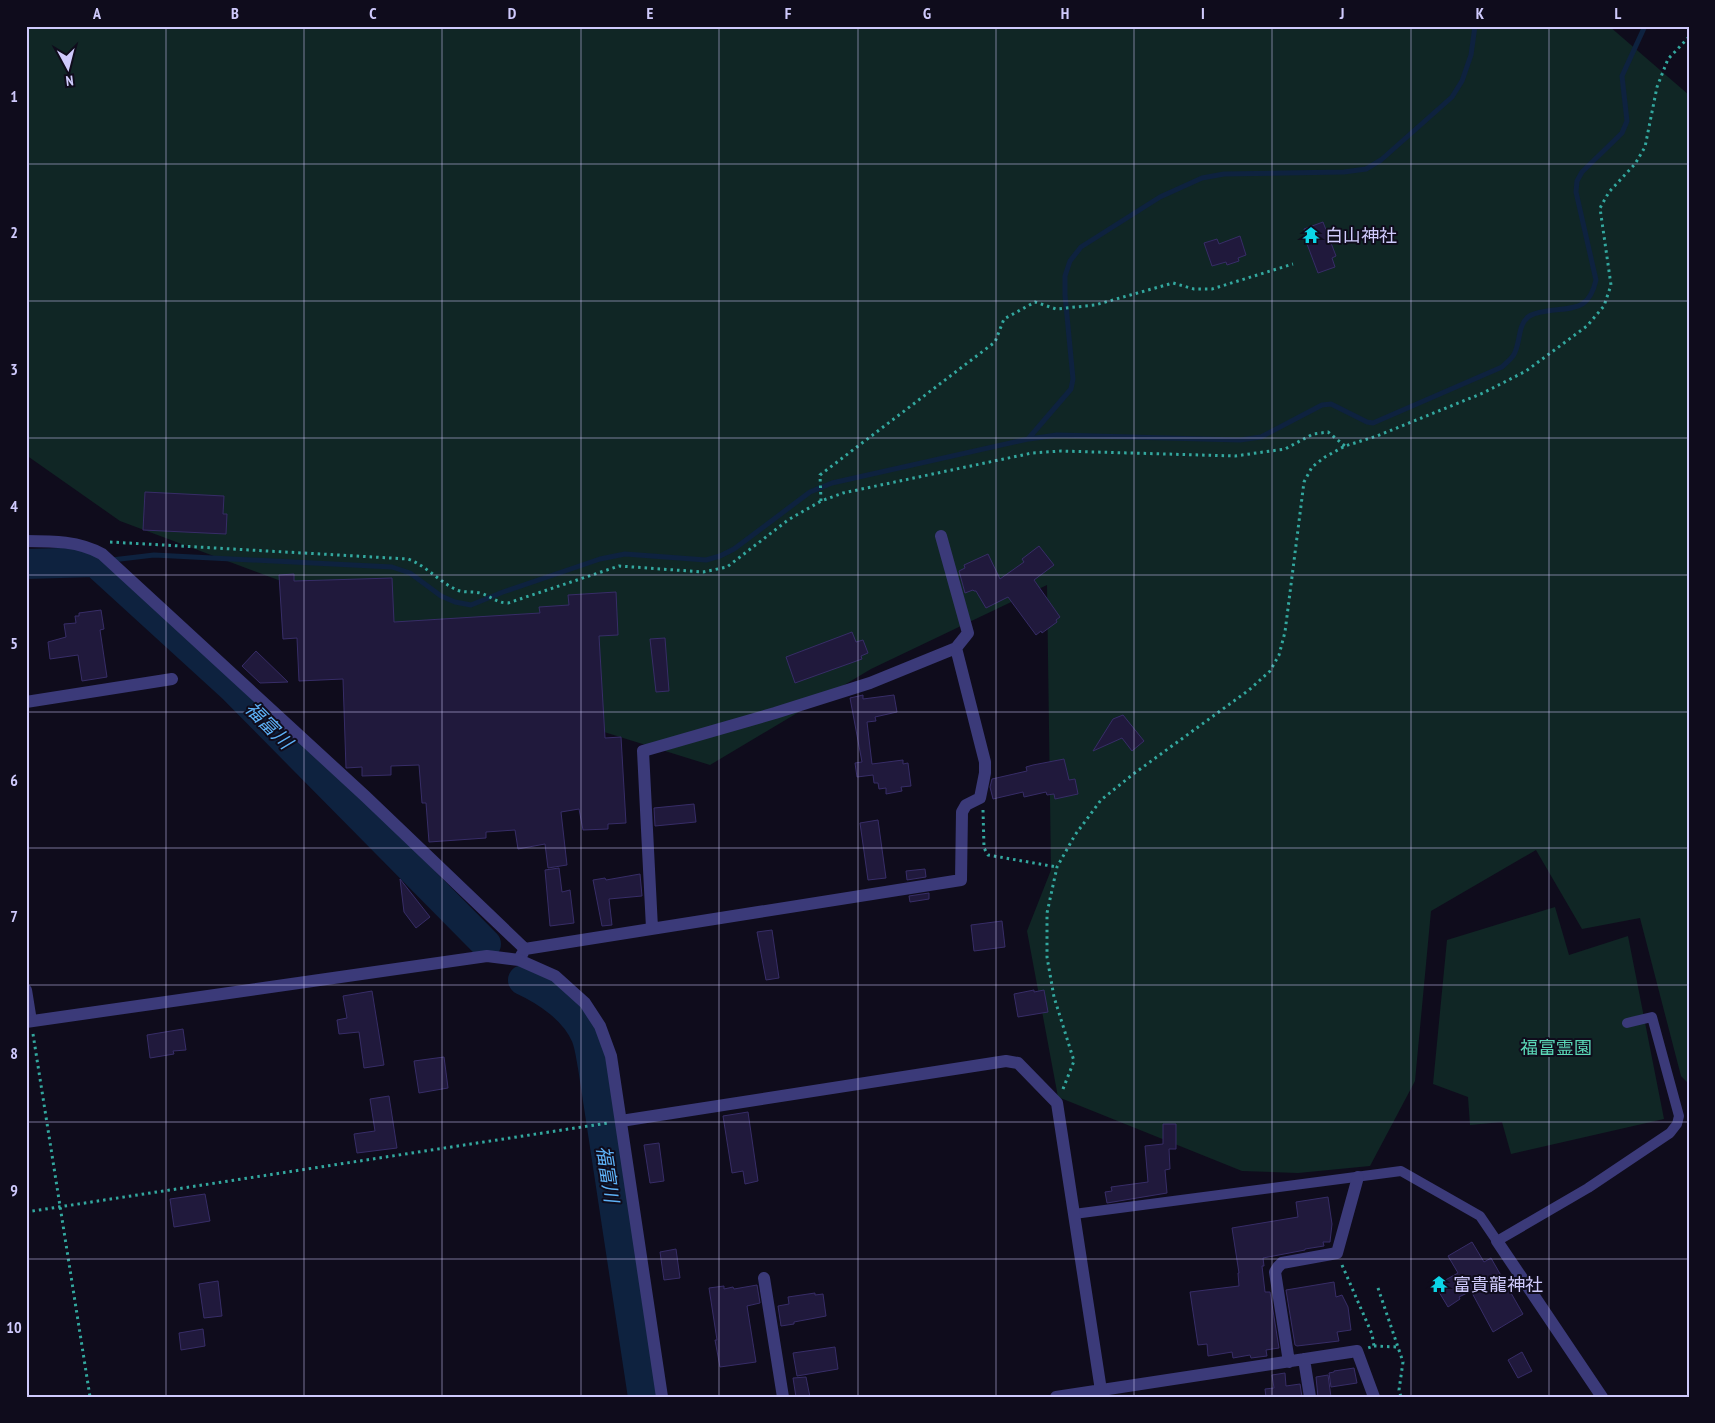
<svg xmlns="http://www.w3.org/2000/svg" width="1715" height="1423" viewBox="0 0 1715 1423" font-family="'PT Sans Narrow','Noto Sans JP',sans-serif">
  <style>
    .green { fill: #102625 }
    .lines { fill: none; stroke-linecap: round; stroke-linejoin: round }
    .stream { stroke: #0e223f; stroke-width: 5 }
    .river { stroke: #0e223f; stroke-width: 30 }
    .building { fill: #20193c; stroke: #372d67 }
    .path { stroke: #33a89f; stroke-width: 3; stroke-dasharray: 2.5 4; stroke-linecap: butt }
    .service { stroke: #3b3a79; stroke-width: 10 }
    .minor { stroke: #3b3a79; stroke-width: 12 }
    .tertiary { stroke: #3b3a79; stroke-width: 12 }
    .grid { fill: none; stroke: #cfcafc; stroke-width: 1; stroke-opacity: 0.55 }
    .labels { text-anchor: middle; dominant-baseline: central; stroke-width: 4; stroke-linejoin: round; paint-order: stroke }
    .poi-label { font-size: 18px; fill: #cfcafc; stroke: #0f0c1c; text-anchor: start }
    .park-label { font-size: 18px; fill: #5bd8b7; stroke: #0f0c1c }
    .water-label { font-size: 19px; font-style: italic; fill: #5eb2f7; stroke: #0f0c1c }
    .neatline { fill: none; stroke: #cfcafc; stroke-width: 2 }
    .grid-label { font-size: 16px; text-anchor: middle; font-weight: bold; fill: #cfcafc }
  </style>
  <rect width="100%" height="100%" fill="#0f0c1c"/>
  <path class="green" d="M26,26H1609L1689,95V1084L1681,1076L1640,918L1582,929L1536,850L1431,911L1415,1081L1370,1166L1298,1173L1242,1171L1058,1097L1027,931L1051,870L1047,585L871,669L710,765L543,713L316,594L120,521L26,455Z
    M1555,907L1569,955L1628,936L1664,1119L1511,1154L1502,1122L1470,1125L1468,1097L1433,1084L1447,940Z"/>
  <g class="lines">
    <path class="stream" d="M1029,439L1057,435L1240,440L1261,437L1322,405L1331,404L1367,422L1373,423L1502,367C1506,363 1510,360 1513,356C1521,344 1517,326 1528,317C1533,313 1541,312 1547,311C1574,307 1589,311 1596,280L1576,192L1577,181L1582,172L1622,133L1627,121L1622,76L1645,26
      M95,562L154,555L392,567L410,573L441,596L455,602L471,605L503,592L600,559L625,554L706,560L720,556L734,549L810,492L832,483L1028,439L1071,389L1073,379L1065,295V276L1070,261L1081,247L1160,197L1202,178L1224,174L1344,172L1366,169L1381,160L1452,97L1462,81L1471,55L1475,26"/>
    <path class="river" d="M26,564L95,562L233,688L486,944
      M523,980C547,991 575,1010 586,1036C590,1046 591,1057 593,1067L643,1397"/>
  </g>
  <path class="building" d="M1323,222L1336,256L1332,258L1335,267L1318,273L1307,244L1309,243L1304,229Z
    M1240,236L1246,255L1238,258L1239,261L1227,265L1226,262L1212,266L1204,243L1217,239L1219,244Z
    M145,492L224,496L223,514H227L226,534L143,530Z
    M1039,546L1054,565L1034,580L1060,617L1056,620L1057,622L1042,633L1041,631L1036,635L1008,597L986,608L976,591H974L973,590L965,593L959,571L965,568L964,565L988,554L1000,579L1024,562L1022,559Z
    M294,574V581L392,578L394,622L540,613L539,607L569,605L568,595L616,592L618,635L599,636L605,738L621,737L626,823L608,824V829L583,830L579,809L561,812L567,865L548,868L545,844L518,849L515,830L486,832V838L429,842L426,803H422L419,765L391,766V775L362,776V767L346,768L343,679L299,681L297,638L283,639L279,575Z
    M101,610L104,629L100,630L107,677L82,681L78,655L50,659L48,642L66,637L64,624L76,623L75,616H79V613Z
    M852,632L856,642L863,640L868,653L861,656L862,659L795,683L786,657Z
    M665,638L669,691L656,692L650,639Z
    M256,651L288,682L260,683L242,666Z
    M863,695V699L894,695L897,712L875,717L876,721L867,722L872,764L903,760V764L908,763L911,786L901,787L902,791L886,794V788L879,789L878,783H874L873,775L857,777L855,763L862,762L850,698Z
    M1123,715L1144,741L1132,751L1122,738L1093,751L1113,719Z
    M1064,759L1069,780L1075,779L1078,794L1055,799L1054,794L1047,795L1046,792L1024,797L1023,792L993,799L990,787L992,779L1027,771L1026,767L1033,765Z
    M694,804L696,822L655,826L654,808Z
    M878,820L886,878L868,880L860,823Z
    M559,868L562,892L570,890L574,923L550,926L545,870Z
    M925,869L926,877L907,880L906,871Z
    M640,874L642,896L609,899L612,925L602,926L593,880L605,878L606,880Z
    M400,879L430,917L416,928L404,912Z
    M929,893V899L910,902L909,896Z
    M1002,921L1005,947L974,951L971,925Z
    M772,930L779,978L766,980L757,932Z
    M1034,990V992L1044,990L1048,1012L1018,1017L1014,994Z
    M372,991L384,1065L364,1068L359,1032L339,1034L337,1020L347,1018L343,996Z
    M183,1029L186,1050L173,1051L174,1054L150,1058L147,1035Z
    M444,1057L448,1088L419,1093L414,1061Z
    M389,1096L397,1148L357,1153L354,1134L375,1131L370,1099Z
    M748,1112L758,1181L745,1184L743,1171L732,1173L723,1116Z
    M1163,1124H1176V1149H1169L1170,1169L1165,1170L1167,1193L1107,1203L1105,1192L1112,1191L1111,1187L1148,1182L1145,1146L1163,1144Z
    M659,1143L664,1181L650,1183L644,1145Z
    M205,1194L210,1221L174,1227L170,1199Z
    M1328,1197L1332,1224L1330,1242H1323L1324,1246L1305,1249V1250L1263,1258L1264,1266H1262L1265,1292H1270L1279,1348L1266,1350L1267,1356L1251,1358L1250,1355L1233,1358L1232,1352L1208,1356L1207,1344L1198,1345L1190,1292L1239,1286L1238,1273H1239L1232,1228L1298,1217L1296,1202Z
    M1472,1242L1484,1262L1491,1258L1523,1314L1493,1332L1471,1291L1459,1297L1460,1299L1448,1307L1439,1292L1444,1290L1440,1283L1458,1273L1448,1256Z
    M676,1249L680,1278L664,1280L660,1252Z
    M218,1281L222,1316L204,1318L199,1284Z
    M1334,1282L1336,1297L1342,1295L1348,1307L1351,1330L1337,1332L1339,1341L1297,1346L1295,1345L1286,1290Z
    M757,1285L760,1303L747,1306L756,1362L720,1367L715,1340H717L709,1288L724,1286V1289L733,1287L734,1289Z
    M815,1293V1295L823,1294L826,1316L794,1322V1324L781,1326L778,1306L789,1304L788,1297Z
    M203,1329L205,1346L181,1350L179,1333Z
    M835,1347L838,1369L797,1376L793,1353Z
    M1522,1352L1532,1371L1518,1378L1508,1360Z
    M1354,1368L1357,1383L1331,1387L1329,1373L1334,1372V1371Z
    M1285,1373L1286,1386L1300,1384L1302,1397H1266L1265,1389L1274,1388L1272,1375Z
    M1328,1375L1331,1397H1318L1316,1377Z
    M806,1377L810,1397H796L793,1378Z"/>
  <g class="lines">
    <path class="path" d="M821,501L820,475L995,342L1004,319L1035,302L1056,309L1095,305L1173,283L1194,289H1212L1293,264
      M110,542L408,559C427,566 439,582 457,590C464,593 472,591 480,593C491,596 496,603 508,603L619,566L703,572L727,567L788,520L821,501L843,493L1032,453L1061,451L1235,456L1285,449L1313,434L1328,432L1345,446
      M983,810L984,848L988,855L1057,867
      M33,1034L90,1397
      M1063,1089L1074,1061L1054,997L1047,957V913L1057,867L1075,835L1101,800L1132,775L1249,690L1270,671L1279,655L1285,632L1304,482L1312,467L1325,457L1345,446L1377,436L1483,393L1526,371L1587,326L1604,306L1611,285L1600,208L1609,192L1635,164L1645,147L1657,87L1668,59L1689,37
      M26,1212L608,1123
      M1342,1265L1372,1334L1374,1346L1368,1348
      M1378,1288L1403,1362L1399,1390L1401,1397
      M1374,1346L1398,1347"/>
    <path class="service" d="M1074,1214L1401,1171L1480,1216L1497,1241L1588,1188L1670,1133L1677,1124L1679,1116L1652,1017L1627,1023"/>
    <path class="minor" d="M26,541C53,541 79,541 102,554L365,796L525,949L521,956
      M26,702L172,679
      M652,928L643,751L775,713L870,683L956,648
      M525,949L961,880L962,812L966,805L980,798L985,773V762L956,648L968,633L941,536
      M26,990L31,1021
      M621,1121L1006,1061L1018,1063L1057,1103L1102,1397
      M1497,1241L1602,1397
      M764,1278L783,1397
      M1304,1359L1310,1397
      M1289,1362L1275,1272L1278,1267L1282,1263L1337,1253L1358,1177
      M1056,1397L1357,1351L1374,1397"/>
    <path class="tertiary" d="M26,1022L487,956L519,960L555,976L585,1003L600,1026L611,1056L662,1397"/>
  </g>
  <path class="grid" d="M166,26V1397M304,26V1397M442,26V1397M581,26V1397M719,26V1397M858,26V1397M996,26V1397M1134,26V1397M1272,26V1397M1411,26V1397M1549,26V1397M26,164H1689M26,301H1689M26,438H1689M26,575H1689M26,712H1689M26,848H1689M26,985H1689M26,1122H1689M26,1259H1689"/>
  <defs>
    <g id="temple-bare" transform="scale(1.35)"><path d="M0-6L5-2H3V0L6.5 2.5H4V6H1.5V3h-3V6H-4V2.5H-6.5L-3 0V-2H-5Z" fill="#0cd5e7" stroke="#0f0c1c" stroke-width="2.5" paint-order="stroke"/></g>
  </defs>
  <g fill-rule="evenodd">
    <use href="#temple-bare" x="1311" y="235"/>
    <use href="#temple-bare" x="1439" y="1284"/>
  </g>
  <g class="labels">
    <g class="poi-label">
      <text x="1325" y="235">白山神社</text>
      <text x="1453" y="1284">富貴龍神社</text>
    </g>
    <g class="park-label">
      <text x="1556" y="1047">福富霊園</text>
    </g>
    <g class="water-label">
      <text transform="translate(269 725) rotate(45)">福富川</text>
      <text transform="translate(608 1174) rotate(81)">福富川</text>
    </g>
  </g>
  <rect width="1715" height="1423" fill="none" stroke="#0f0c1c" stroke-width="55"/>
  <g transform="translate(68 68) rotate(173)" stroke="#0f0c1c" stroke-width="4" paint-order="stroke">
  <path d="M0-4L9 19L0 12L-9 19Z" fill="#cfcafc"/>
  <text y="-8" font-size="14" font-weight="bold" text-anchor="middle" fill="#cfcafc">N</text>
  </g>
  <rect x="28" y="28" width="1660" height="1368" class="neatline"/>
  <g class="grid-label">
    <text x="97" y="19">A</text>
    <text x="235" y="19">B</text>
    <text x="373" y="19">C</text>
    <text x="512" y="19">D</text>
    <text x="650" y="19">E</text>
    <text x="788" y="19">F</text>
    <text x="927" y="19">G</text>
    <text x="1065" y="19">H</text>
    <text x="1203" y="19">I</text>
    <text x="1342" y="19">J</text>
    <text x="1480" y="19">K</text>
    <text x="1618" y="19">L</text>
    <text x="14" y="102">1</text>
    <text x="14" y="238">2</text>
    <text x="14" y="375">3</text>
    <text x="14" y="512">4</text>
    <text x="14" y="649">5</text>
    <text x="14" y="786">6</text>
    <text x="14" y="922">7</text>
    <text x="14" y="1059">8</text>
    <text x="14" y="1196">9</text>
    <text x="14" y="1333">10</text>
  </g>
</svg>
